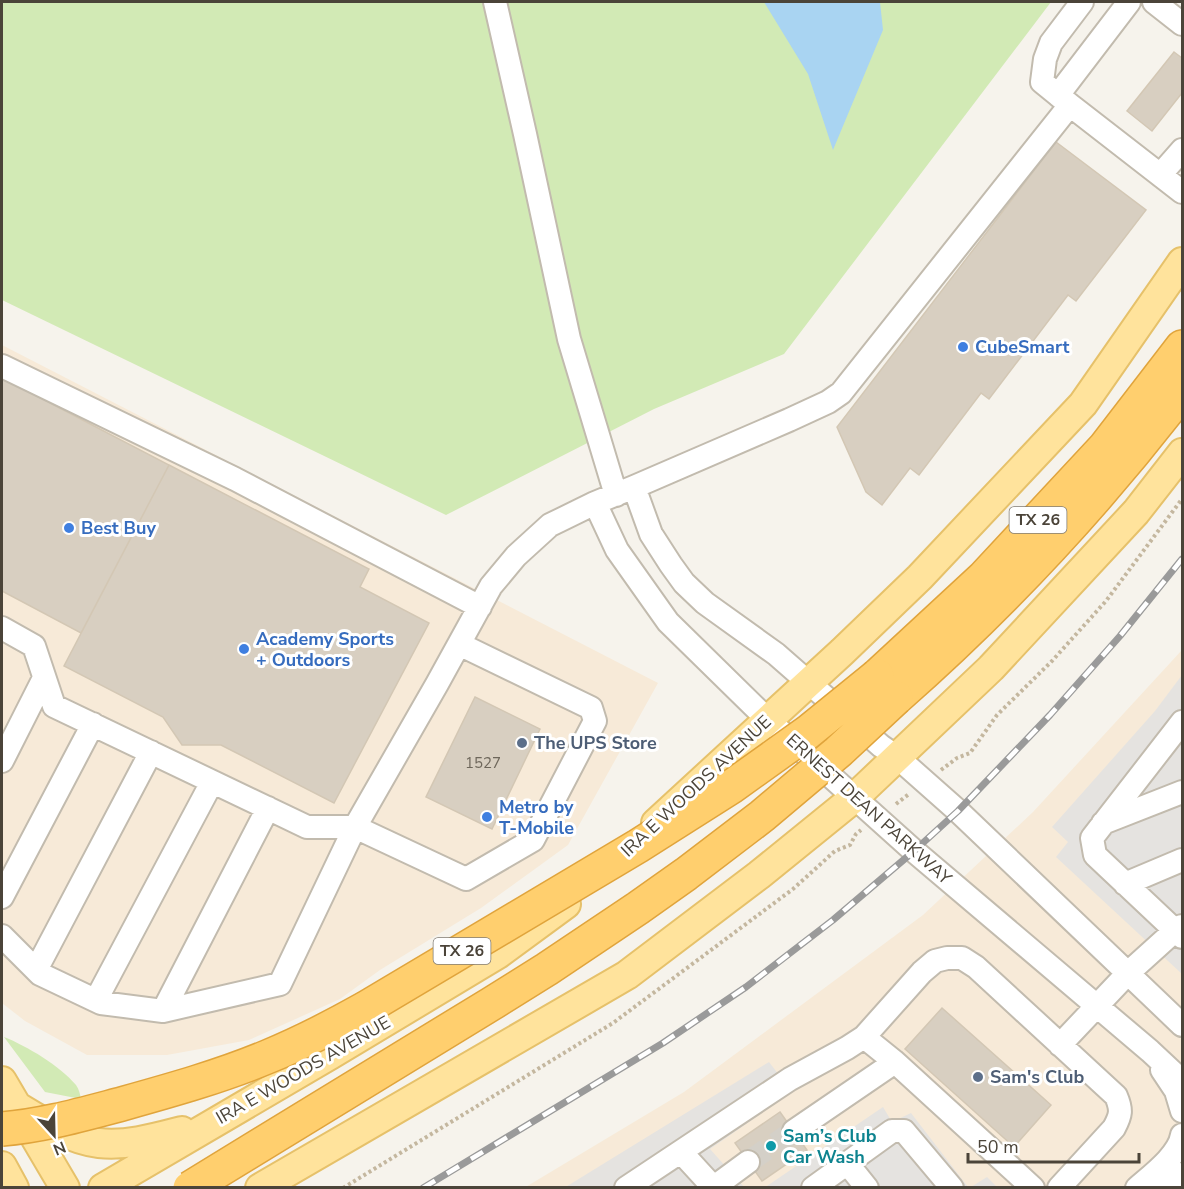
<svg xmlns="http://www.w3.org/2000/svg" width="1184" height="1189" viewBox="0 0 1184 1189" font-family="'Nunito Sans',sans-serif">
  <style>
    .commercial { fill: #f7ead8 }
    .green { fill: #d2eab5 }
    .parking { fill: #e5e3e0 }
    .water { fill: #a9d4f2 }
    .building { fill: #d8cfc1; stroke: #d3c7b4; stroke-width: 1.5 }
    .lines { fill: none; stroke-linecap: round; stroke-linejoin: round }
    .minor-tunnel { stroke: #d4d0c8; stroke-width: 22; stroke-dasharray: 22 11; stroke-linecap: butt }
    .minor-casing { stroke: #c2bbae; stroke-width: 26 }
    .major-casing { stroke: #e6c16a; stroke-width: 32 }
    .highway-casing { stroke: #e0a43c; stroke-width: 36 }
    .path { stroke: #c4b79f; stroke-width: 4; stroke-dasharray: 3 3; stroke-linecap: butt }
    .minor { stroke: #fff; stroke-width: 22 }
    .major { stroke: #ffe39c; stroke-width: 28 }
    .highway { stroke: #ffcf6e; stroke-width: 33 }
    .rail-casing { stroke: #9a9a9a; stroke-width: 7 }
    .rail { stroke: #fff; stroke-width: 4.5; stroke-dasharray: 14; stroke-linecap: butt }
    .highway-bridge-casing { stroke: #e0a43c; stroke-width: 36; stroke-linecap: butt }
    .highway-bridge { stroke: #ffcf6e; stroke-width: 33 }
    .shop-dot { fill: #3f7fe0; stroke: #fff; stroke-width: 2 }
    .service-dot { fill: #5c6f8a; stroke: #fff; stroke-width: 2 }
    .culture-dot { fill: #0f9aa8; stroke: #fff; stroke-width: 2 }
    .labels { text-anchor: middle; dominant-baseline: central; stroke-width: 6; stroke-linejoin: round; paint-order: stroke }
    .number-label { font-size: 15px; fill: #6e675b }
    .shield { fill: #fff; stroke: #817c74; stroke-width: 1.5 }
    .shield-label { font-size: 16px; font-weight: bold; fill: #4b4439 }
    .shop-label { font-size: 18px; font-weight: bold; fill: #366cbe; stroke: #fff; text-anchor: start }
    .service-label { font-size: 18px; font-weight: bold; fill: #4e5e75; stroke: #fff; text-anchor: start }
    .street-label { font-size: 18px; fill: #4b4439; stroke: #fff }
    .culture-label { font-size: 18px; font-weight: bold; fill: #0d838f; stroke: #fff; text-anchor: start }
  </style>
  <rect width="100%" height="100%" fill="#f6f3ec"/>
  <path class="commercial" d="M2,345L658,683L568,845L481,908L380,970L340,999L249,1040L167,1055H87L25,1021L2,1003Z
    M1182,650V1187L524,1188L684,1092L923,915L1033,812Z"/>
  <path class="green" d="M2,2H1051L784,354L654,409L446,515L2,300Z
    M4,1037C27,1046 60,1066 76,1085C79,1089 80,1094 81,1099L45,1092Z"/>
  <path class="parking" d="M1182,675V974L1056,857L1068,842L1052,827L1155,711Z
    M769,1062L792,1092L710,1149L744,1187L564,1188Z
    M883,1107L892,1122L911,1113L968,1187L764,1188Z
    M987,1177L997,1187H971Z"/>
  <path class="water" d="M764,2H880L883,30L833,150L808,74Z"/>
  <path class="building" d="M1174,52L1182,58V93L1152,131L1127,111Z
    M1056,142L1146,210L1076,301L1068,295L989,399L981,393L919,475L910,468L882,505L866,492L837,427Z
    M2,378L169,465L81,633L2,591Z
    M169,465L369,569L360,587L429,623L334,803L221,745H182L163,717L64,666Z
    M475,697L540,729L492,829L426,797Z
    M942,1008L1051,1105L1014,1147L905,1049Z
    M780,1112L807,1150L762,1181L735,1143Z"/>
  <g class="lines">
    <path class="minor-tunnel" d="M748,1162L794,1131"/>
    <g class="minor-casing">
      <path id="minor" d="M495,2L525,134L569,339L616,495
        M1154,2L1182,24
        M1058,95L1042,82L1045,59L1051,43L1082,2
        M1070,105L1058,95L1129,2
        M1160,175L1182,150
        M2,366L235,479L480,607
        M634,487L651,534L671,565L684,583L705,603L776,654L881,746L897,757L958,811L1182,1025
        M595,503L617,550L668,622L768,720L914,851L1150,1051L1182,1081
        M2,628L34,646L54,706L307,827H355L466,879L533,840L595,721L591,708L459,644
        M1182,722L1092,838L1095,855L1182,937
        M2,761L44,678
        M1103,823L1182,792
        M1125,884L1182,860
        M2,897L93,724
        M2,936L40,974L101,1003L163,1011L280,984L355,827L437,684L491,586L516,556L550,525L595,503L634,487L789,420L828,402L841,393L1070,105L1182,192
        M36,970L151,752
        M96,1000L212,782
        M163,1011L268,808
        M864,1037L922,972L935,961L947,958H962L976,967L1116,1096C1122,1110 1121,1115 1114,1128L1059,1188
        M1060,1045L1128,973L1179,927L1182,926
        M1162,1070L1176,1091L1182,1111
        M794,1131L895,1062
        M681,1152L714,1188
        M847,1163L867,1188
        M714,1187L748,1162
        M626,1188L790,1079L847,1048L864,1037L895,1062L1033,1188
        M813,1188L892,1131H904L952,1188
        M1137,1188C1152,1175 1179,1155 1182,1135
        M1148,1188L1182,1174"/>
    </g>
    <g class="major-casing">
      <path id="major" d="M656,823L842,652L920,577L1083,404L1182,262
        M2,1081L65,1188
        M18,1107C41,1121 71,1140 99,1143C127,1146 155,1138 182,1131
        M2,1166L14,1188
        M103,1188L330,1055L498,954L566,904
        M260,1188L627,975L759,875L854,798L991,668L1136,512L1182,453"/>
    </g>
    <g class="highway-casing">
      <path id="highway" d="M877,676L984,577L1105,447L1182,347
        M896,698C1002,605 1096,504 1182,392"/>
    </g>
    <path class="path" d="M941,770L957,758L970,753L997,715L1052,661L1106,601L1182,499
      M896,804L909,794
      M343,1188L613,1023L793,889L835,851L850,845L856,834L861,830"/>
    <use href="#minor" class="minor"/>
    <use href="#major" class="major"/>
    <use href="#highway" class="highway"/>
    <g class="rail-casing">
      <path id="rail" d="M423,1188L663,1043L746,987L833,920L914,851L958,811L1050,715L1120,636L1182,559"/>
    </g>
    <use href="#rail" class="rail"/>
    <g class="highway-bridge-casing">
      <path id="highway-bridge" d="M2,1129C41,1126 80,1115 118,1105C168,1091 219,1077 267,1057C301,1043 334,1026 366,1008L638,846L731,787L808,732L877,676
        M190,1188L491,1004L547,969L638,908L686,874L762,816L838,752L896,698"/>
    </g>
    <use href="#highway-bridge" class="highway-bridge"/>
  </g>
  <g class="shop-dot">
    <circle cx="963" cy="347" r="6"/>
    <circle cx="69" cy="528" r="6"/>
    <circle cx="244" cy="649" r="6"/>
    <circle cx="487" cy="817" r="6"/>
  </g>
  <g class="service-dot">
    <circle cx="522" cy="743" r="6"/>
    <circle cx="978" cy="1077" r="6"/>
  </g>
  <circle class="culture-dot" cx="771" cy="1146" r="6"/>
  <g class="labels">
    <g class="number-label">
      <text x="483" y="763">1527</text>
    </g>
    <g class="shield">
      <rect x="1009.5" y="507" width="57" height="26" rx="4.5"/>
      <rect x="433.5" y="938" width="57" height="26" rx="4.5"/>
    </g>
    <g class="shield-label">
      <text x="1038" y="520">TX 26</text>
      <text x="462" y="951">TX 26</text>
    </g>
    <g class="shop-label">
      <text x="975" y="347">CubeSmart</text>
      <text x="81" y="528">Best Buy</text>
      <text x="256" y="639">Academy Sports<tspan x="256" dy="21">+ Outdoors</tspan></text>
      <text x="499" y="807">Metro by<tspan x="499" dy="21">T-Mobile</tspan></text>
    </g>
    <g class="service-label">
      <text x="534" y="743">The UPS Store</text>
      <text x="990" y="1077">Sam's Club</text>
    </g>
    <g class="street-label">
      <text transform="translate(696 786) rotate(-43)">IRA E WOODS AVENUE</text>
      <text transform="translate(869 809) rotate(42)">ERNEST DEAN PARKWAY</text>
      <text transform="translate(303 1070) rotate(-30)">IRA E WOODS AVENUE</text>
    </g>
    <g class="culture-label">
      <text x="783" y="1136">Sam’s Club<tspan x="783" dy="21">Car Wash</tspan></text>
    </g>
  </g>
  <rect width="1184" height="1189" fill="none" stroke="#4b4439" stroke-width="6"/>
  <g transform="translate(54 1135) rotate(158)" stroke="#ffffff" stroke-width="4.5" paint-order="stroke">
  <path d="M0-4.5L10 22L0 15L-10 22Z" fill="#4b4439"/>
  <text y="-9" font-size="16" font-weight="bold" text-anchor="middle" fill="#4b4439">N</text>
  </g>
  <path d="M968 1153v9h171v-9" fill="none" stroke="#4b4439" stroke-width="3"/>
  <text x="977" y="1153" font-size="18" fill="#4b4439" stroke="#ffffff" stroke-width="4.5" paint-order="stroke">50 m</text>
</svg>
